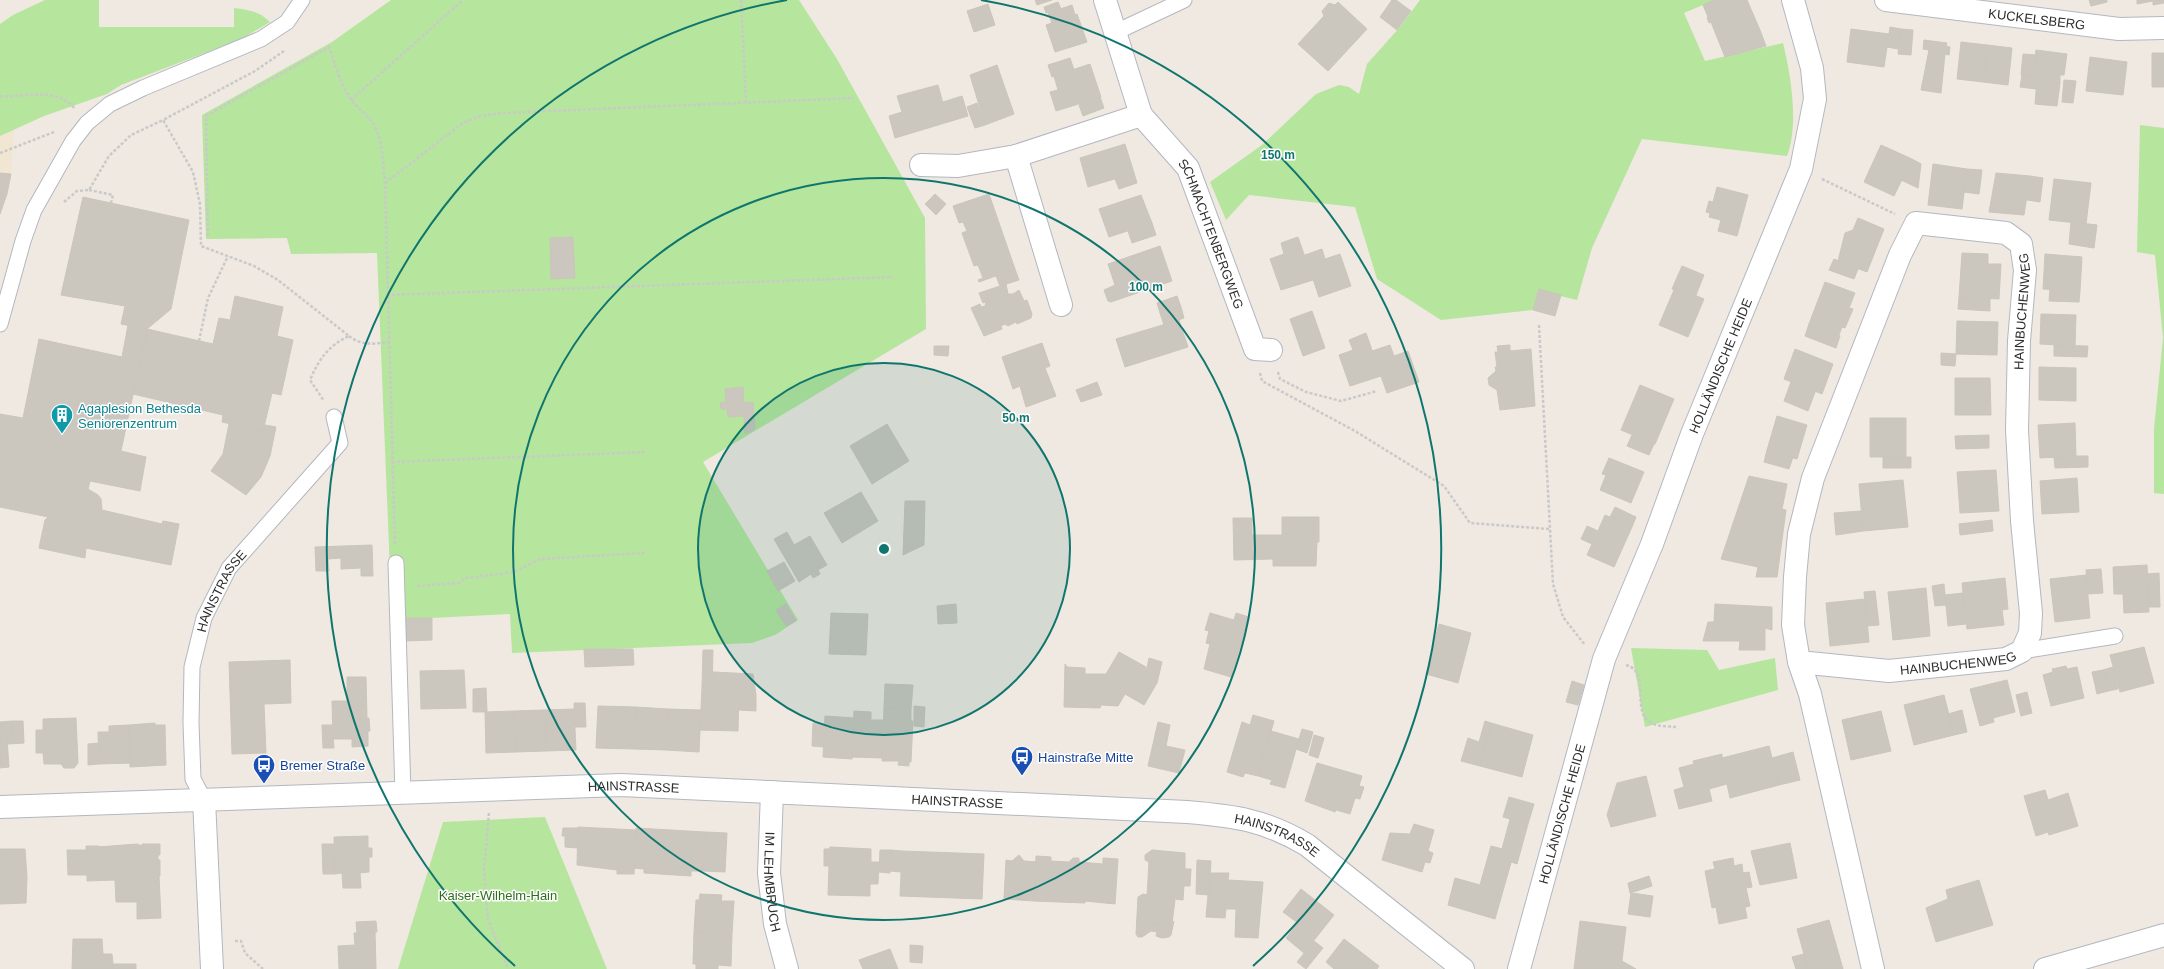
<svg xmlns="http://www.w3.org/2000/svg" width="2164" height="969" viewBox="0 0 2164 969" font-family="Helvetica,sans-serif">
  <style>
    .education { fill: #f0e6d1 }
    .green { fill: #b6e59e }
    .building { fill: #cbc7bf; stroke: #cbc5ba }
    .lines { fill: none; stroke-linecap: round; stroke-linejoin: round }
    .lane-casing { stroke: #b4b7c1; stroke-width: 17 }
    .street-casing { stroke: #b4b7c1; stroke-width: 24 }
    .secondary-casing { stroke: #b4b7c1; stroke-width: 24 }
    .path { stroke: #c9c9c9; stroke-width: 2.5; stroke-dasharray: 3 2; stroke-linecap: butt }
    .lane { stroke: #fff; stroke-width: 15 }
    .street { stroke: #fff; stroke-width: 22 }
    .secondary { stroke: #fff; stroke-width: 22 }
    .ring { fill: none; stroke: #0f766e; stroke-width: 2 }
    .labels { text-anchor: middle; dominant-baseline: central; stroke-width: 3; stroke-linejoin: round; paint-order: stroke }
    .street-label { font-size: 13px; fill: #2e2e2e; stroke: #fff }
    .culture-label { font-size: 13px; fill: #0d838f; stroke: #fff; text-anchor: start }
    .transit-label { font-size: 13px; fill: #164399; stroke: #fff; text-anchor: start }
    .park-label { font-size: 13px; fill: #2c6e1b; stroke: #fff }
    .centre { fill: #0f766e; stroke: #fff; stroke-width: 2 }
    .ring-label { font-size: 12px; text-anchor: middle; font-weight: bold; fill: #0f766e; stroke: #fff; stroke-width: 3; stroke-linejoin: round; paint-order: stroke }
  </style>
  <rect width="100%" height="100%" fill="#efe9e1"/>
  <path class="education" d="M14,129L11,174L0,173V136Z"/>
  <path class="green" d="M45,0H99V27H234V8C249,10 259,11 270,22L241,39L121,85L107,94L44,116L0,136V24L13,15Z
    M391,0H799L837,59L925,218L926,329L703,462L798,620L775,635L752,643L512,653L510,614L392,620L377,253L291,254L287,238L206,239L202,115L332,42Z
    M1420,0H1715L1684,13L1705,61L1783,43C1791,75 1799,125 1787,156L1642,139L1592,248L1577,300L1540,291L1533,310L1441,320L1377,279L1355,207L1249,195L1226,220L1210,182L1262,145L1316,94L1339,85L1349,87L1359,94L1367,64L1400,27Z
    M2140,125L2164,128V494L2154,493V429L2163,338L2155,255L2137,252Z
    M1631,648L1707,650L1719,670L1775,658L1778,690L1645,727Z
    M545,817L607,969H398L443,822Z"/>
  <path class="building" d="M1035,0H1052L1037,5Z
    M1392,0H1396L1411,11L1397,30L1380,17Z
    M1714,0H1747L1760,30L1721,47L1711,22L1709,23L1707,18L1708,17L1703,5Z
    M2089,0H2107V2L2091,6Z
    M2137,0H2164V3L2153,5V1L2137,4Z
    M1058,2L1061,9L1046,13L1044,7Z
    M1338,2L1367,29L1328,71L1298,44L1324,16L1322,11L1329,3L1335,5Z
    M988,4L995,25L974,32L967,11Z
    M1072,5L1075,15L1052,23L1048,13Z
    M1077,14L1087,42L1055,52L1046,25Z
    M1890,27L1901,29L1898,49L1887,47Z
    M1851,29L1889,34L1884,67L1847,62Z
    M1901,29L1913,30L1911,55L1898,54Z
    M1760,30L1766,46L1725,57L1721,47Z
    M1924,40L1947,43L1946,46L1950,47L1949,55L1945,54L1941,93L1921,90L1929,50L1923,49Z
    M1961,42L1987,45L1983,82L1957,79Z
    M1987,45L2012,48L2008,85L1983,82Z
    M2036,50L2067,54L2064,75H2060V83L2037,80V76H2033Z
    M2152,53H2164V87H2152Z
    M2023,54L2036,55L2033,76L2021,75Z
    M2090,57L2127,62L2123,95L2086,91Z
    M1070,58L1074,70L1052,77L1048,65Z
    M1090,64L1101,97L1056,111L1050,92L1058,90L1054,76Z
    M997,65L1014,114L985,125L970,75Z
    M2022,75L2037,76L2036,89L2020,87Z
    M2037,80L2060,83L2057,106L2035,104Z
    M2064,80L2076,81L2073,103L2062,102Z
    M938,85L948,122L895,138L889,116L902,112L897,96Z
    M962,96L968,116L948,122L943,102Z
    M1100,97L1104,108L1083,116L1079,105Z
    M977,103L985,125L975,128L967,107Z
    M1125,144L1134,173L1088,187L1080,158Z
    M1881,145L1912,159L1894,196L1864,182Z
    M1912,159L1921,164L1918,188L1901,180Z
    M1933,164L1967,169L1962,209L1928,205Z
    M1967,169L1982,170L1979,194L1964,192Z
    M0,173L11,174L7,194L0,214Z
    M1134,173L1137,183L1119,189L1115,179Z
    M1996,173L2030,176L2024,215L1989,212Z
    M2030,176L2043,178L2040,202L2027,200Z
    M2054,179L2091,183L2086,224L2049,220Z
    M1717,187L1748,195L1740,225L1709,217L1710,213L1706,212L1709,201L1713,202Z
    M935,194L946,204L936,215L925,204Z
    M989,194L1015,269L979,282L978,280L983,278L978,265L974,266L962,233L967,231L963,222L959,223L953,206Z
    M1141,195L1152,223L1109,237L1099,209Z
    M83,197L189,220L171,309L147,329L121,324L125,306L61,295Z
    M1858,218L1884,229L1867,272L1838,261L1845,233L1853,230Z
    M1721,220L1740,225L1737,236L1718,231Z
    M2071,222L2097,225L2094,248L2069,244Z
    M1152,223L1156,235L1132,243L1128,231Z
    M573,237L575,278L551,279L550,238Z
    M1298,237L1313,280L1281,290L1270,259L1284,254L1281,243Z
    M1160,246L1172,281L1111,302L1108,301L1104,290L1115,285L1108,264Z
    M1322,249L1325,259L1340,254L1351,286L1319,297L1305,255Z
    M1962,253L1988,254V264H2001L1999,299L1959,297Z
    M2045,254L2082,257L2080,291L2043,289Z
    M1834,259L1858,269L1854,279L1829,270Z
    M1682,266L1704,275L1696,295L1690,293L1689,296L1672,289Z
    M1015,269L1019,280L1000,286L996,276Z
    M1825,282L1855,293L1849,308L1853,309L1845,328L1842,327L1839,335L1809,324Z
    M1006,284L1008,294L1005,298L1002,296L996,299L997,301L994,302L991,300L983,303L979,293Z
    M1539,289L1561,295L1555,316L1533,310Z
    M2050,289L2080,291L2079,302L2049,301Z
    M1019,290L1024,301L1027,300L1032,314L1031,318L1017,324L1016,322L1008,326L1005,324L1001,326L1002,329L984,336L971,308L980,304L981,307L985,306L986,302L991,300L994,302L997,301L996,299L1002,296L1005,298L1008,294H1013Z
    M1674,290L1689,296L1690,293L1704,299L1688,337L1659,325Z
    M235,296L283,307L277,336L293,340L281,395L272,393L263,431L222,422L223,415L133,394L147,329L213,344L219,318L230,320Z
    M1177,296L1181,307L1160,313L1157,303Z
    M1959,297L1990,298V311L1958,309Z
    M1181,307L1184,318L1164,325L1160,313Z
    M1312,311L1325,348L1303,356L1290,319Z
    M2041,314L2076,315L2075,346L2040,344Z
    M1179,320L1188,347L1125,367L1116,339Z
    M1957,321L1998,322L1997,355L1956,354Z
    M1809,324L1840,336L1836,348L1805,336Z
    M128,325L147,329L121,451L146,457L140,491L90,481L88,489L98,495L101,499L102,510L162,524L163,521L179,524L171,565L86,548L85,558L39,548L45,520L48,517L0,507V414L23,418L39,339L122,357Z
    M1366,333L1381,376L1350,386L1339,355L1353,350L1349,340Z
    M1042,343L1050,366L1045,368L1056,396L1026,407L1020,386L1013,389L1002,357Z
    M1390,345L1394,356L1408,351L1419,382L1387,393L1372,351Z
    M1510,345V351L1531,349L1535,406L1500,410L1497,390L1489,385L1488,378L1496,371L1495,367H1497L1495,352H1498L1497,346Z
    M2054,345L2088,346L2087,357L2054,356Z
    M934,346H949L948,356L934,355Z
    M1795,349L1833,364L1822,394L1784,379Z
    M1941,353L1956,354L1955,366L1941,365Z
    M2039,367L2076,368V401L2039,400Z
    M1955,378H1990L1991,415H1955Z
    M1097,382L1102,395L1081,402L1076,390Z
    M1791,382L1815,392L1808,411L1784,401Z
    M1640,385L1674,399L1655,444L1621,430Z
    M743,387L744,403L753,402L755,429L745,434L744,416L728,417L727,409H721L720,403L726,402L725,389Z
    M1777,416L1807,425L1797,459L1767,450Z
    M1870,418H1906V457H1870Z
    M2075,423L2076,456L2040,458L2038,425Z
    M229,424L263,431L265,425L276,427L270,456L261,477L246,495L211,471L223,454Z
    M887,424L909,461L872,484L850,446Z
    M1632,435L1654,444L1649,455L1627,446Z
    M1989,435V448L1956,449L1955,436Z
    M1767,450L1793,457L1789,469L1764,462Z
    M2076,456H2088V467L2055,468L2054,457Z
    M1883,457H1911V468H1883Z
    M1609,458L1644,472L1631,503L1600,490L1606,475L1602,474Z
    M1996,470L1999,511L1960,513L1957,472Z
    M1749,476L1787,484L1782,509L1786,510L1777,577H1756L1758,567L1721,559Z
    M2077,478L2079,512L2042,514L2040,481Z
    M1903,480L1908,527L1863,531L1859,484Z
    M861,492L878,521L842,543L824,513Z
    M905,501H925L924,545L903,555Z
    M1615,507L1636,517L1632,527L1610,517Z
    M1861,511L1863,531L1836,535L1834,513Z
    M1605,515L1632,527L1614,567L1587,555L1592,544L1581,539L1587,526L1598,531Z
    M1282,517H1301V566H1273V559L1234,560L1233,518H1252V535H1282Z
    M1301,517H1319V542H1317L1316,566H1301Z
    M1992,520L1993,531L1960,535L1959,524Z
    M787,532L794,545L810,536L827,565L818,570L820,574L813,578L811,574L799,582L774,539Z
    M372,545L373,576H361V568L341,569V558L328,559L329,571H316L315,547Z
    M784,562L795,581L778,591L767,571Z
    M2147,565L2149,612L2124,613L2123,594H2114L2113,567Z
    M2101,569L2103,593L2088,594L2086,570Z
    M2159,573L2160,607H2149L2147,574Z
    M2086,575L2090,618L2055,622L2050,579Z
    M2005,578L2008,609L2002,610L2004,625L1967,629L1962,583Z
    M1944,584L1946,605L1935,606L1932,586Z
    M1926,588L1930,636L1893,640L1888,592Z
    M1875,591L1879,625L1867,626L1864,592Z
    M1963,593L1966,624L1948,626L1945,595Z
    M1865,599L1869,642L1830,646L1826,603Z
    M786,604L796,621L786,626L776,610Z
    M956,604L957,623L938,624L937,606Z
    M1715,604L1772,607V630L1765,628V650H1739L1740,641H1703L1708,622H1714Z
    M831,613L868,614L866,655L829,654Z
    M1210,613L1234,620L1236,613L1249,617L1231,677L1204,669L1210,644L1206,643L1209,631L1205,630Z
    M404,618H432V640L405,641Z
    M1439,624L1471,633L1458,683L1426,674Z
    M2144,647L2154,683L2120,692L2110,655Z
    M584,649H633L634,665L585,667Z
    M703,650H713L712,688L702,687Z
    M1119,652L1146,667L1145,677L1132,698L1125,694L1118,706L1101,705L1100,708L1064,707L1065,664L1067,667L1085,668V674H1106Z
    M1149,658L1162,662L1157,683L1144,705L1132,698L1145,677Z
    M290,660L291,703L264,704L266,753L232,754L229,662Z
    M2066,666L2067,669L2077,667L2084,698L2051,706L2043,675L2053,672L2052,669Z
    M2113,667L2118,689L2108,691L2103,670Z
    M464,670L466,708L421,709L420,671Z
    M2103,670L2108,691L2097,694L2092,672Z
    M713,672L753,674L756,695V711L739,710V689L712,688Z
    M347,677H366L367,718H369L370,731H368V746L352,747V739H333L332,701H347Z
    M2007,680L2015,712L1993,718L1994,722L1980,726L1970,689Z
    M1572,681L1584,685L1578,705L1566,702Z
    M885,684L913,685L911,709L884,708Z
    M702,687L739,689L738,731L700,730Z
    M486,688L487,712H473V689Z
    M2027,692L2032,713L2021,716L2016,695Z
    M1944,695L1954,735L1914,745L1904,705Z
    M574,703H585L586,727H575Z
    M598,706L636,707L634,749L596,748Z
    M914,706L925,707L924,727L914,726Z
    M636,707L668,709L666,750L634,749Z
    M884,708L911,709V721H913L911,762H909V766L898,765L899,761H882Z
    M574,709L576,750L546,751L544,710Z
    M668,709L701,710L699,752L666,750Z
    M544,710L546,751L516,752L514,711Z
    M1962,710L1967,732L1954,735L1948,714Z
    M514,711L516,752L486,753L485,712Z
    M854,711L871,712V720H883L882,758L852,757Z
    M1881,711L1891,751L1851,760L1842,720Z
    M1253,715L1274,721L1258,776L1245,773L1243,777L1227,772L1242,722L1250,725Z
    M825,716L854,718L852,759L823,757Z
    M76,718L78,763L74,768H64L61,764H44L43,753H36V730H43V719Z
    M12,721V738H7L9,767L0,768V722Z
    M12,721H23L24,743L8,744L7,738H12Z
    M1485,721L1491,723L1480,766L1461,761L1468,738L1479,742Z
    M1158,722L1170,725L1166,746L1185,750L1179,773L1148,766Z
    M155,723V725H165L166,765L130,767L129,725Z
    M813,723L824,724L823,747L812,746Z
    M1491,723L1533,735L1522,777L1480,766Z
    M129,725L131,763L99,764L98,732H109V726Z
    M322,725H332L334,748H323Z
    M1302,729L1313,732L1307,753L1296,749Z
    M1271,731L1299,739L1285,788L1270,784L1272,780L1258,776Z
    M1314,735L1324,738L1318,758L1309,755Z
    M99,743V764L88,765V744Z
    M1769,746L1779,785L1730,798L1727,784L1709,789L1712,801L1679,809L1674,790L1684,787L1679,768L1694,764L1693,761L1722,754V758Z
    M1793,752L1800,780L1779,785L1772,758Z
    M1317,763L1362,776L1359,786L1364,787L1360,799L1355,798L1350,814L1336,810L1335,812L1305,801Z
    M1646,776L1656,816L1611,827L1607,815L1617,783Z
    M2045,790L2048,800L2068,793L2078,826L2049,835L2048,832L2036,836L2024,796Z
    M1509,797L1534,804L1528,824L1503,817Z
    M1510,819L1528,824L1517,864L1511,862L1514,852L1502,849Z
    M1414,824L1434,830L1428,851L1433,853L1430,863L1425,862L1422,872L1382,860L1390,833L1410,834Z
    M578,827L636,830L634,874H617V870L577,865Z
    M563,828H578L577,848L565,847V836H562Z
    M636,828L705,832L703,871H691V876L644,873V869L634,868Z
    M705,832L727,833L725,872L703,871Z
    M368,836V848H372V857H369V872L360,873L361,888H343L342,873L335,874L334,837Z
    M1790,843L1797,878L1760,885L1751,851Z
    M137,844L142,846V844H160V855H158V860H160V876H159L161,918L137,919V902H116L115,880L87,881V875H68L67,850H86V846H99L98,847Z
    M322,844H334L335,874H323Z
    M1491,846L1514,852L1495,919L1448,905L1455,878L1480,885Z
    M830,847L871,849V862H879L878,884H870V896L828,895L829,866H824V849H829Z
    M0,849H25L27,877L26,903L0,904Z
    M880,850H891L890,873L879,872Z
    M891,850L902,851L901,872L890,871Z
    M1152,850L1185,853V869H1191L1190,886H1184L1183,900L1147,896L1149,862L1145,860V855Z
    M902,851L984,854L982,899L900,896Z
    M1019,855L1024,861L1036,862L1034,901L1004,899L1006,860L1012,861Z
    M1036,856L1051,857V861L1069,862L1073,858H1079V862L1103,864V858L1118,859L1115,904L1085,901V903L1034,901Z
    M1733,858L1734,866L1742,864L1743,873L1749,872L1752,887L1746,888L1750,906L1745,907L1747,918L1719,924L1716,907L1712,908L1705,871L1715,869L1713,862Z
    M1197,860L1211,861L1209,895L1196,894Z
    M1210,873H1229L1228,880L1263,882L1258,938L1235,937L1236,909H1226L1225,918L1206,917Z
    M1649,876L1652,886L1630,893L1628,883Z
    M1979,880L1993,925L1936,942L1926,908L1948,899L1946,890Z
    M1301,889L1334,915L1304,953L1286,938L1298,923L1283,912Z
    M1631,893L1653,896L1650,917L1628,914Z
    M700,894L722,895L721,901H734L732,934L694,932L696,900H699Z
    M1143,894L1175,900L1172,923L1154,924L1142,921L1137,915L1138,897Z
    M1137,915L1142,921L1154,924L1172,923L1174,921L1171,935L1169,937L1162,938L1156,936L1157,932L1151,931L1142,937H1138L1136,934Z
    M1829,920L1843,969H1808L1797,929Z
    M376,921L377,932L357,933L356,922Z
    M1580,921L1626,927L1621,969H1574Z
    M375,932L376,969H339L338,946L355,945L354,933Z
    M694,932L732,934L731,966L718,965V969H696V964H693Z
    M73,939H102L103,954H112L113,964H136V969H72Z
    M1344,939L1379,966L1377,969H1334L1326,962Z
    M1314,941L1323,948L1306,969L1297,962Z
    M910,945L923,946L922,963L910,962Z
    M890,949L898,969H863L859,960Z
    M1804,954L1808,969H1796L1792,957Z
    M1622,961L1636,969H1621Z"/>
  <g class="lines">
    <g class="lane-casing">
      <g id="lane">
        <path d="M1116,32L1184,0"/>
        <path d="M0,324L23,241L34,210L73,141L87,123L110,104L143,88L261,39L287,22L302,0"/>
        <path d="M396,563L403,793"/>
        <path d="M2022,651L2115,636"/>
        <path id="s1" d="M204,800L193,779L191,723L192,667L204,618L229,568L340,443L334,417"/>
      </g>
    </g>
    <g class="street-casing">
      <g id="street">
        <path id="s2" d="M1105,0L1141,115L1188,168L1255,349L1271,350"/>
        <path id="s3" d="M1886,0L2119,29L2164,28"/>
        <path d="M1016,156L1061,305"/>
        <path d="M921,165L958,166L1016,156L1141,115"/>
        <path id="s4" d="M1799,662L1889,671L2006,659L2022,651L2030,633L2031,613L2022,521L2017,430L2019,341L2025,270L2021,244L2006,233L1916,223L1900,255L1813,478L1799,534L1795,577L1793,625L1799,662L1810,694L1873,969"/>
        <path id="s5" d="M772,792L769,873L775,924L787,969"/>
        <path d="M204,800L212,969"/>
        <path id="s6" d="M1519,969L1604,659L1652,544L1692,434L1801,169L1815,99L1812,68L1793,0"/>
      </g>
    </g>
    <g class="secondary-casing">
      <g id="secondary">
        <path id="s7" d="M0,807L621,785L1187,812C1235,816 1265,820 1307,845L1463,969"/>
        <path d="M2045,969L2164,935"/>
      </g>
    </g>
    <path class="path" d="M741,0L746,102
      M284,51L255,71L163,120L193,172L200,204L201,246L254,266L278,280L349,336C328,346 319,359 310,380L324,401
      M0,96C23,98 57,86 74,108
      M351,100L463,0
      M0,153L54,132
      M1822,179L1895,214
      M385,183L463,123L480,116L503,113L854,98
      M89,190L113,195L111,203
      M64,202L77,191L89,190L109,156L131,135L163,120
      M208,236L206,116L329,47C335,64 340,83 350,98C358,110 372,117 377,131C383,147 383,166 385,183L395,544
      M387,295L893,277
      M1539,325L1553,584L1563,617L1585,645
      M349,336C362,346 373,344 389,342
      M199,341L208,298L228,256
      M1278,372L1280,379L1306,392L1341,401L1377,391
      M1260,373L1262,381L1355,431L1444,486L1470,523L1549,529
      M392,462L646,452
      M417,586L459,583L466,578L514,572L540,559L645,553
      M1626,665C1653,672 1628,715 1654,724C1660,727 1669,726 1676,727
      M489,813L484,869L488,919L508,969
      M235,941H241L245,953L263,969"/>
    <use href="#lane" class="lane"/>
    <use href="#street" class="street"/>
    <use href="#secondary" class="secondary"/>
  </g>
  <circle cx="884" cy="549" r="186" fill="#0f766e" fill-opacity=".12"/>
  <g class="ring">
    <circle cx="884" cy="549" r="186"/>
    <circle cx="884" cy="549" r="371"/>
    <path d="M515 966A557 557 0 0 1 787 0M981 0A557 557 0 0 1 1253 966"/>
  </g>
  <defs>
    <g id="building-pin" transform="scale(1.15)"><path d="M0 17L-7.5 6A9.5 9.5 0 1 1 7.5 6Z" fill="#0f9aa8" stroke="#fff"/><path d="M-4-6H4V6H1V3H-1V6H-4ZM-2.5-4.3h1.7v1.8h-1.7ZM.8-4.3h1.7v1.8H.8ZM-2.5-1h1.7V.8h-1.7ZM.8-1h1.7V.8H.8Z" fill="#fff"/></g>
    <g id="bus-pin" transform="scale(1.15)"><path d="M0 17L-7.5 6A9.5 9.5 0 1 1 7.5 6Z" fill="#1a4fb4" stroke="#fff"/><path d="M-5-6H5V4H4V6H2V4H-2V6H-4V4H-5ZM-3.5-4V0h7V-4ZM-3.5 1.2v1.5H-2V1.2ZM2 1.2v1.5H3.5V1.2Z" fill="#fff"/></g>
  </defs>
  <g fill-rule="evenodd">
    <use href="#building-pin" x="62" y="415"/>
    <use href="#bus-pin" x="1022" y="757"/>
    <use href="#bus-pin" x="264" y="765"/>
  </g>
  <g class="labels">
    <g class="street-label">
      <text stroke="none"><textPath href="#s3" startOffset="152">KUCKELSBERG</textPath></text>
      <text stroke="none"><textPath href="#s2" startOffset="261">SCHMACHTENBERGWEG</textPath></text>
      <text stroke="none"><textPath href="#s4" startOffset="568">HAINBUCHENWEG</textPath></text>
      <text stroke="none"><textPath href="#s6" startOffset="637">HOLLÄNDISCHE HEIDE</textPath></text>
      <text stroke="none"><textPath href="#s1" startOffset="218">HAINSTRASSE</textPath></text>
      <text stroke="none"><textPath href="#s4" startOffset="160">HAINBUCHENWEG</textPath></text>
      <text stroke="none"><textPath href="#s7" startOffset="634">HAINSTRASSE</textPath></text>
      <text stroke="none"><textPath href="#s7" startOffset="958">HAINSTRASSE</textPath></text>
      <text stroke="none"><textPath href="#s6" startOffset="161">HOLLÄNDISCHE HEIDE</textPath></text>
      <text stroke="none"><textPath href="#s7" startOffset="1282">HAINSTRASSE</textPath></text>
      <text stroke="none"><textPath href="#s5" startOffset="90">IM LEHMBRUCH</textPath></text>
    </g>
    <g class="culture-label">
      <text x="78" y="408">Agaplesion Bethesda<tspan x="78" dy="15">Seniorenzentrum</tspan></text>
    </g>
    <g class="transit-label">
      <text x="1038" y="757">Hainstraße Mitte</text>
      <text x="280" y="765">Bremer Straße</text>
    </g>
    <g class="park-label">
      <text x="498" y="895">Kaiser-Wilhelm-Hain</text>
    </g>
  </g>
  <circle cx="884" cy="549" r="6" class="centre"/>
  <g class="ring-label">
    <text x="1278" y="159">150 m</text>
    <text x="1146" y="291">100 m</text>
    <text x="1016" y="422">50 m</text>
  </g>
</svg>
